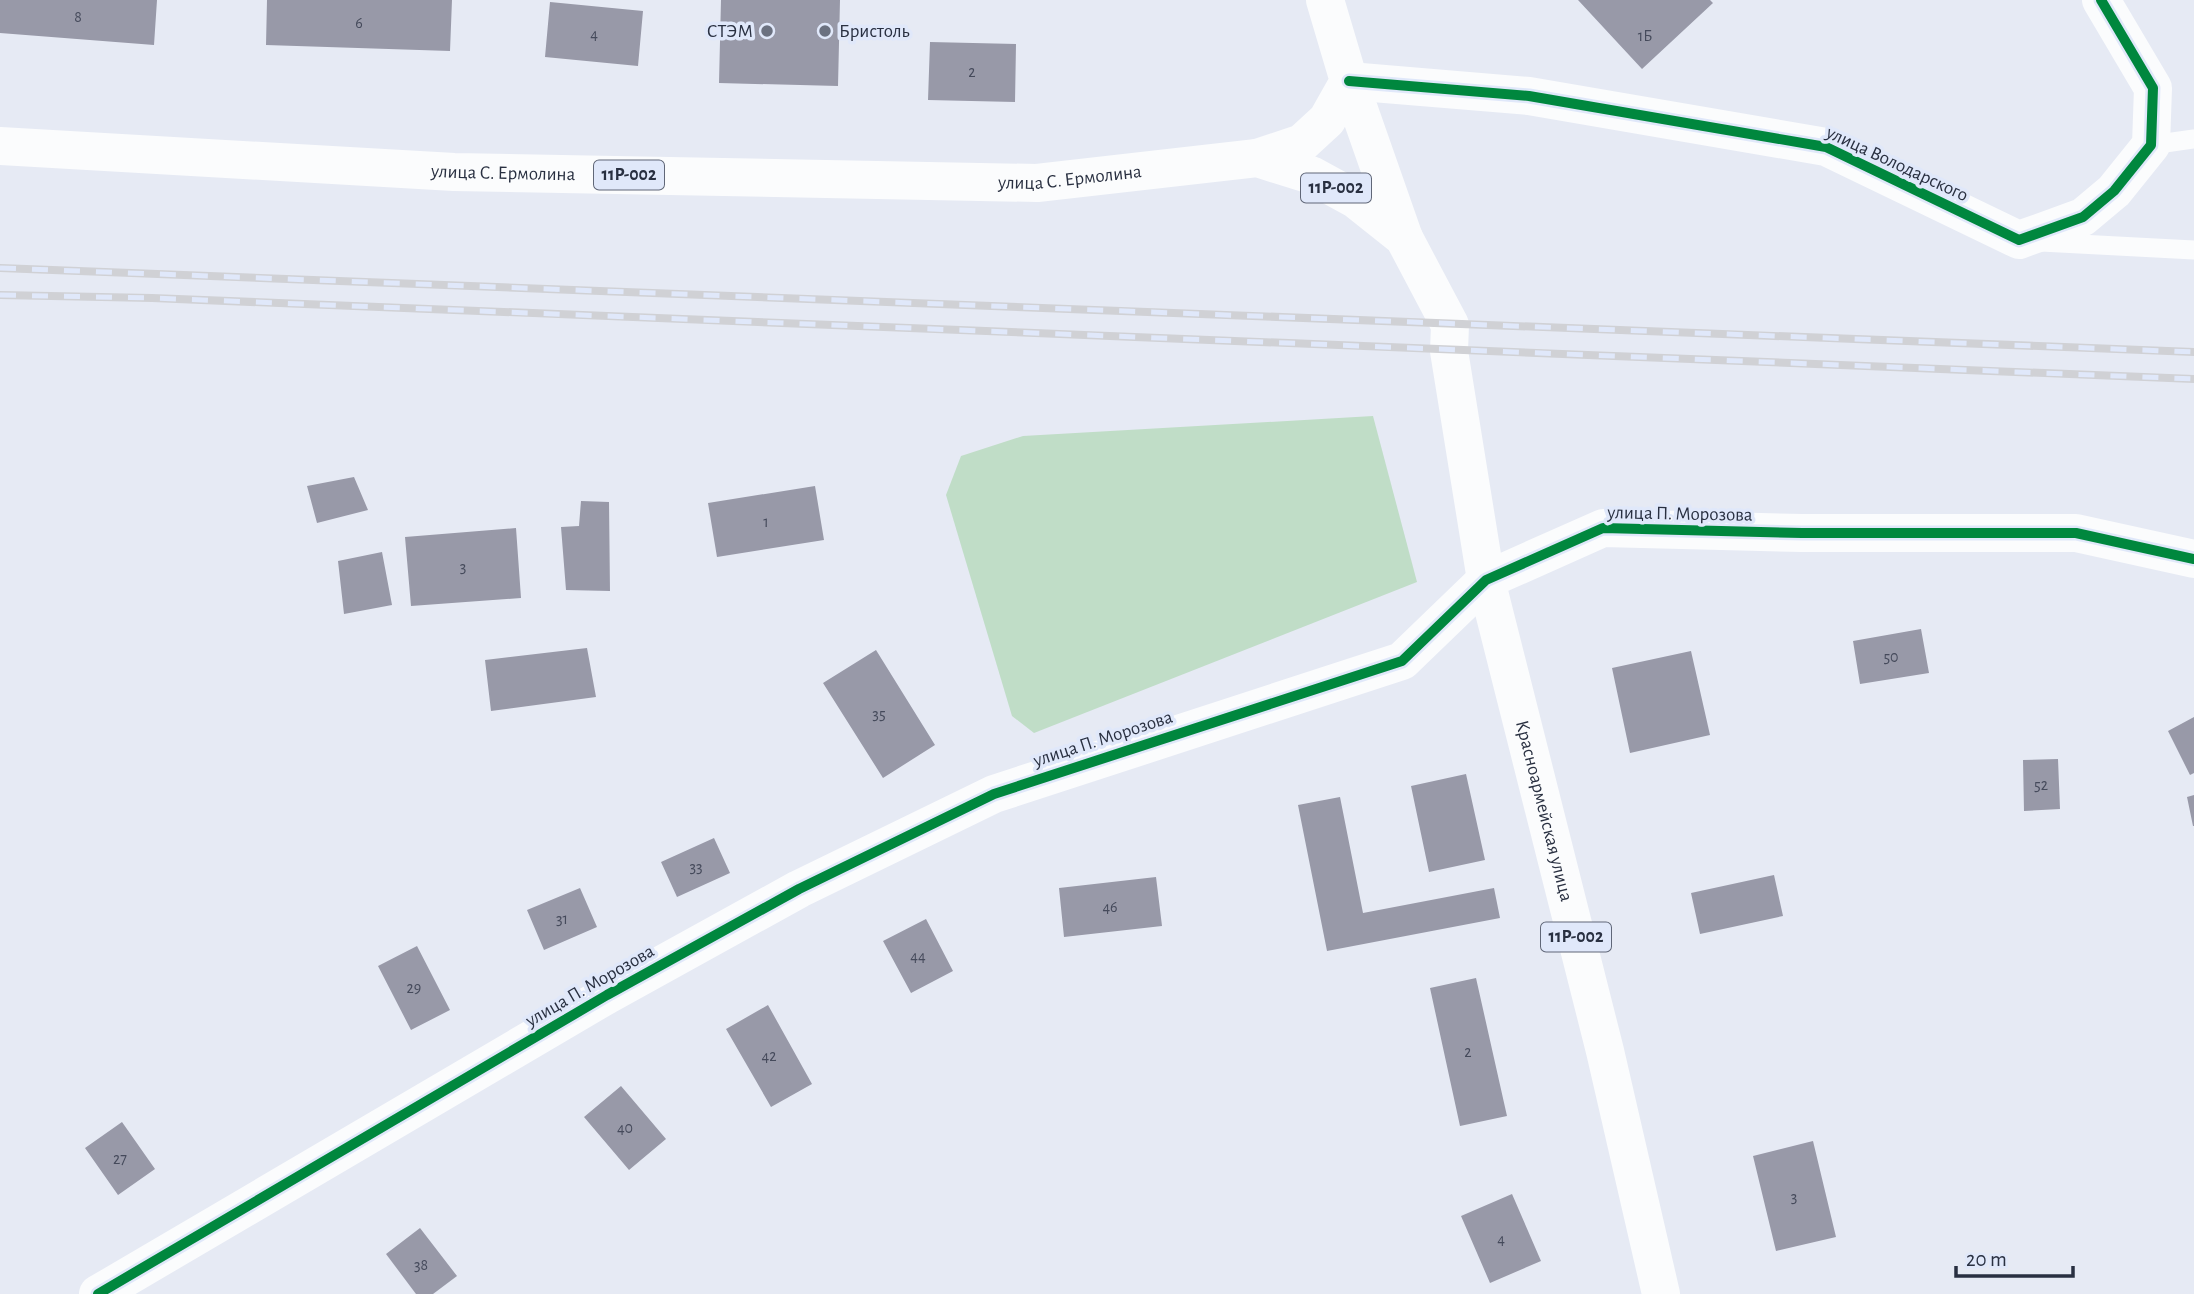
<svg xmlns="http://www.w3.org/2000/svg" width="2194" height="1294" viewBox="0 0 2194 1294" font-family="'Alegreya Sans',sans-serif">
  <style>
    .green { fill: #c0ddc7 }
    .building { fill: #9899a8 }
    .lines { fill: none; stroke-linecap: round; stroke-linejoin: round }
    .service { stroke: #fbfcfd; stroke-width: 19 }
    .minor { stroke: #fbfcfd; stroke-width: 38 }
    .tertiary { stroke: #fbfcfd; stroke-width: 38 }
    .primary { stroke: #fbfcfd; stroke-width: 38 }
    .rail-casing { stroke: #d0d1d5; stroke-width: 8 }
    .rail { stroke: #e0e8fa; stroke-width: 5; stroke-dasharray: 16; stroke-linecap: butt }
    .cycleway-casing { stroke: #e0e8fa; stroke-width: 15 }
    .cycleway { stroke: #00873e; stroke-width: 10 }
    .poi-dot { fill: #6b7180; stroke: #e0e8fa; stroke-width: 2.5 }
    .labels { text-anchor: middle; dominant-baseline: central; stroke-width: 7; stroke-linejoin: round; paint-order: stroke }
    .number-label { font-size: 16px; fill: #454a5b }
    .shield { fill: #e0e8fa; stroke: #606778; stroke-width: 2 }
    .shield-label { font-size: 18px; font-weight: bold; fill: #293041 }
    .poi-label { font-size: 19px; fill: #293041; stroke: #e0e8fa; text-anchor: end }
    .street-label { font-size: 19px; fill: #293041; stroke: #e0e8fa }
  </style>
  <rect width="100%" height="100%" fill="#e6eaf4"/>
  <path class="green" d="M1373,416L1417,582L1034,733L1012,716L946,495L961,456L1023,436Z"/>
  <path class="building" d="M0,0H157L154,45L0,33Z
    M267,0H452L450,51L266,45Z
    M721,0H840L838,86L719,83Z
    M1578,0H1710L1713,3L1642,69Z
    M550,2L643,11L638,66L545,57Z
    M930,42L1016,44L1015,102L928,100Z
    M354,477L368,510L317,523L307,486Z
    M815,486L824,540L717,557L708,503Z
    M581,501L609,502L610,591L566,590L561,527L579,526Z
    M516,528L521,598L411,606L405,537Z
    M382,552L392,605L344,614L338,561Z
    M1921,629L1929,673L1860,684L1853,641Z
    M587,648L596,697L491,711L485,660Z
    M876,650L935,745L883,778L823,683Z
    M1691,651L1710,735L1630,753L1612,668Z
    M2194,717V773L2190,775L2168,731Z
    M2058,759L2060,809L2024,811L2023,760Z
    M1466,774L1485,860L1429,872L1411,786Z
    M2194,795V826H2193L2187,797Z
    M1340,797L1363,913L1494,888L1500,918L1327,951L1298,805Z
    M714,838L730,873L677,897L661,862Z
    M1774,875L1783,916L1700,934L1691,893Z
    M1156,877L1162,926L1064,937L1059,888Z
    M580,888L597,927L544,950L527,910Z
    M926,919L953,971L911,993L883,941Z
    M417,946L450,1010L411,1030L378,966Z
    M1476,978L1507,1116L1460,1126L1430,988Z
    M768,1005L812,1084L771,1107L726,1029Z
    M621,1086L666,1139L629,1170L584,1117Z
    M122,1122L155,1169L118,1195L85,1148Z
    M1813,1141L1836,1237L1776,1251L1753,1156Z
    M1512,1194L1541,1261L1490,1283L1461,1216Z
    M420,1228L457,1276L433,1294H416L386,1254Z"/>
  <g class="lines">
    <path class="service" d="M2151,145L2194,139
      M2041,242L2194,250"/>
    <path class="minor" d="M1349,81L1529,96L1826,147L2019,240L2083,217L2114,191L2151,145L2153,88L2101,0
      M98,1294L607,995L799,889L994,794L1402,661L1486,580L1603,528L1802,533H2076L2194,559"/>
    <path class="tertiary" d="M1325,0L1349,81L1404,238
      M1257,158L1302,143L1327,120L1349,81"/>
    <path class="primary" id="s1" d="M0,146L454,172L1037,183L1257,158L1311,175L1355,199L1404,238L1450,325L1449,351L1486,580L1605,1051L1661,1294"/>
    <g class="rail-casing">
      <path id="rail" d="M0,268L2194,352
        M0,295L152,298L2194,379"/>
    </g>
    <use href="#rail" class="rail"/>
    <g class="cycleway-casing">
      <path id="cycleway" d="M1349,81L1529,96L1826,147L2019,240L2083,217L2114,191L2151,145L2153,88L2101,0
        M98,1294L607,995L799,889L994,794L1402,661L1486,580L1603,528L1802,533H2076L2194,559"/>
    </g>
    <use href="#cycleway" class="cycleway"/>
  </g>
  <g class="poi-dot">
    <circle cx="767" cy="31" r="7"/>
    <circle cx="825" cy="31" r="7"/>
  </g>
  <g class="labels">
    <g class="number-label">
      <text x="78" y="17">8</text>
      <text x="359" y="23">6</text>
      <text x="594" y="34">4</text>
      <text x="1645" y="36">1Б</text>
      <text x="972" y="72">2</text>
      <text x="766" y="522">1</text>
      <text x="463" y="567">3</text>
      <text x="1891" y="657">50</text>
      <text x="879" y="714">35</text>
      <text x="2041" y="785">52</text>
      <text x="696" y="867">33</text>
      <text x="1110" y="907">46</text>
      <text x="562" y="919">31</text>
      <text x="918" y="956">44</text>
      <text x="414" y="988">29</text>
      <text x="1468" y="1052">2</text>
      <text x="769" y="1056">42</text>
      <text x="625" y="1128">40</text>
      <text x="120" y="1159">27</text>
      <text x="1794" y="1197">3</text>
      <text x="1501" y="1239">4</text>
      <text x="421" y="1265">38</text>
    </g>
    <g class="shield">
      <rect x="594" y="160.5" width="70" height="29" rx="5"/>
      <rect x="1301" y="173.5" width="70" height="29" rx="5"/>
      <rect x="1541" y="922.5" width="70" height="29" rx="5"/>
    </g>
    <g class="shield-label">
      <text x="629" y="175">11Р-002</text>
      <text x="1336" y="188">11Р-002</text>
      <text x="1576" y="937">11Р-002</text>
    </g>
    <g class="poi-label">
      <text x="753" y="31">СТЭМ</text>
      <text x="839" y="31" text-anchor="start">Бристоль</text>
    </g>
    <g class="street-label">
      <text transform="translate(1897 164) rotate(25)">улица Володарского</text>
      <text stroke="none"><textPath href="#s1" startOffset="504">улица С. Ермолина</textPath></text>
      <text stroke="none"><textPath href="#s1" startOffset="1071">улица С. Ермолина</textPath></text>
      <text transform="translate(1680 514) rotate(1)">улица П. Морозова</text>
      <text transform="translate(1103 739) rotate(-18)">улица П. Морозова</text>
      <text stroke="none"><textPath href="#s1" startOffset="2023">Красноармейская улица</textPath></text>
      <text transform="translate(590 986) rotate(-30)">улица П. Морозова</text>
    </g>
  </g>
  <path d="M1956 1266v10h117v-10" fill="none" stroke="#293041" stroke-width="3.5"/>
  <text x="1966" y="1266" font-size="21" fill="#293041" stroke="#e0e8fa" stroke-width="5" paint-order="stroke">20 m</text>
</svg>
